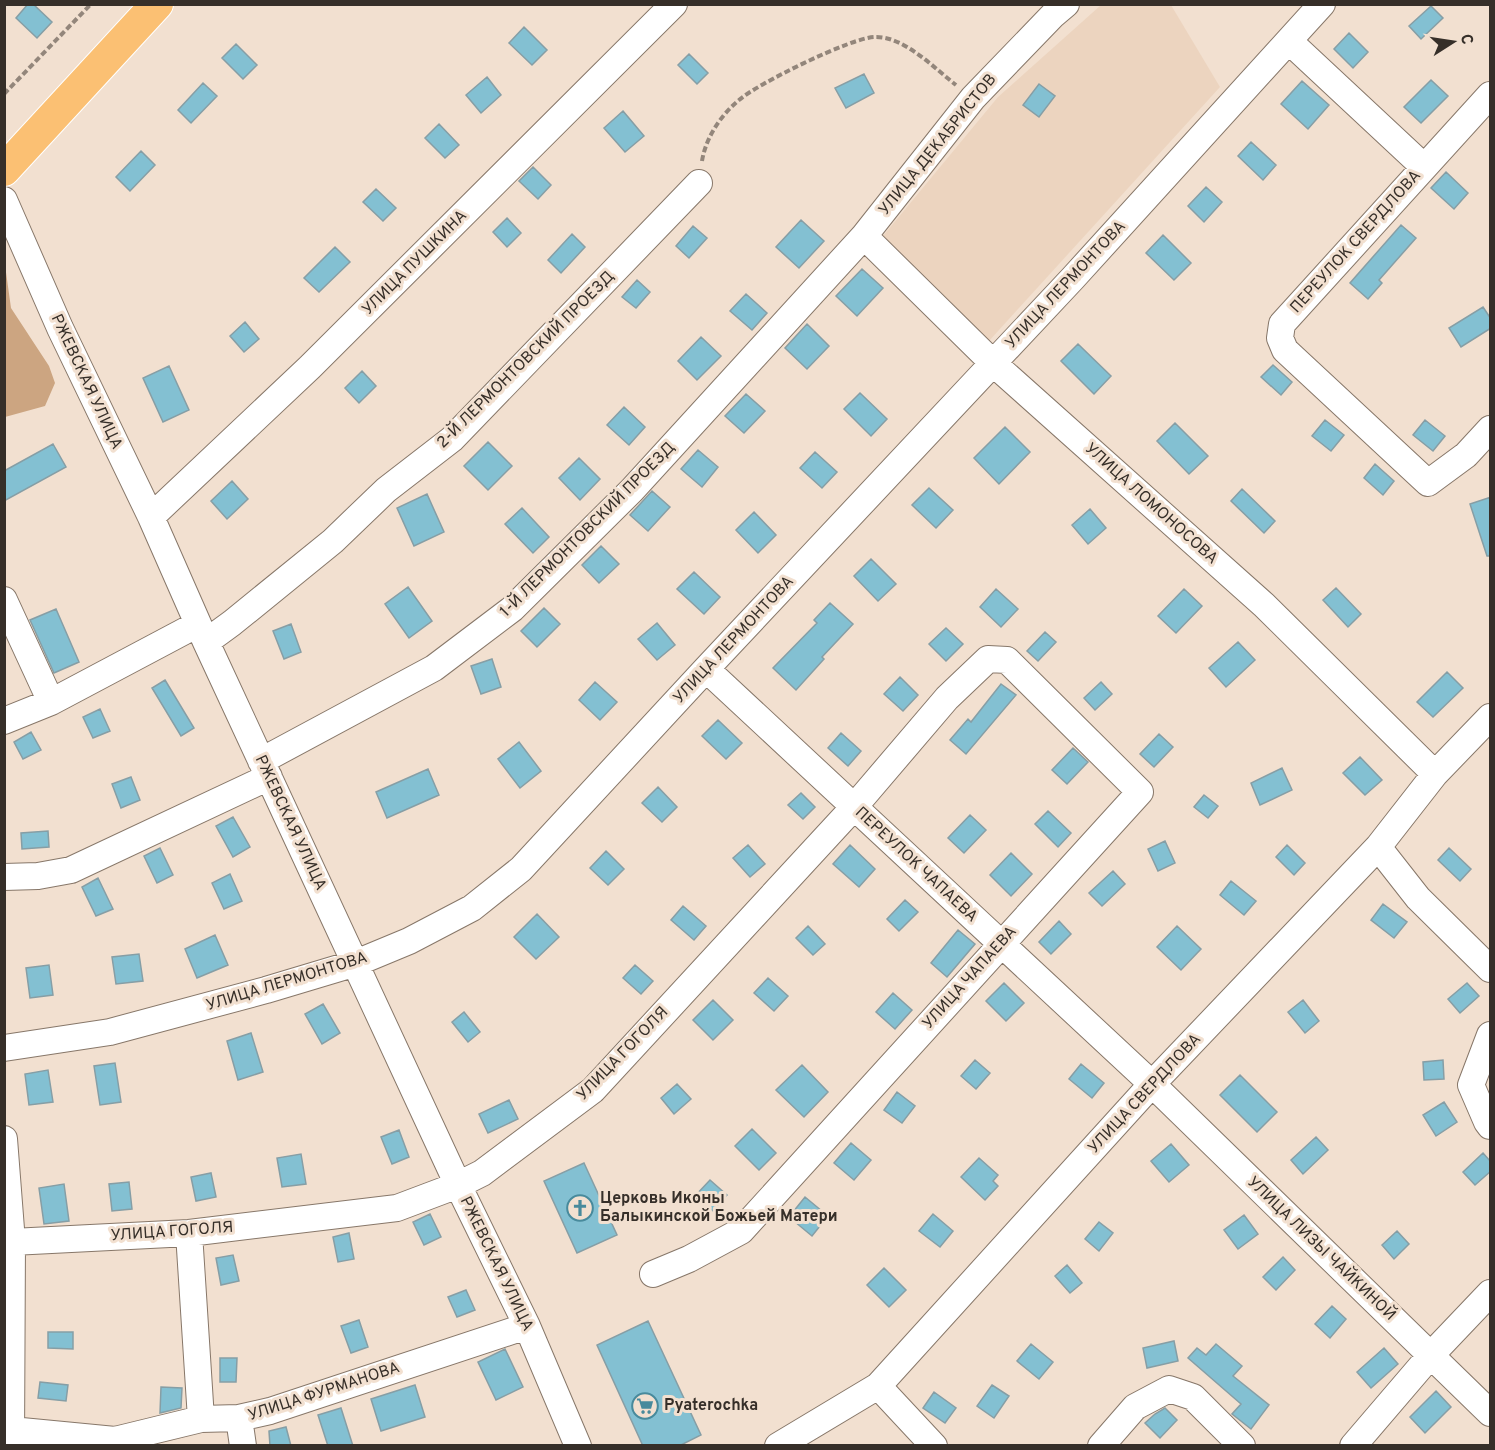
<svg xmlns="http://www.w3.org/2000/svg" width="1495" height="1450" viewBox="0 0 1495 1450" font-family="Overpass,sans-serif">
  <style>
    .built { fill: #ecd4bf }
    .forest { fill: #cca581 }
    .building { fill: #83c0d2; stroke: #869ea5; stroke-width: 1.5 }
    .lines { fill: none; stroke-linecap: round; stroke-linejoin: round }
    .minor-casing { stroke: #877769; stroke-width: 28 }
    .major-casing { stroke: #fff; stroke-width: 34 }
    .path { stroke: #93867b; stroke-width: 4; stroke-dasharray: 6 3; stroke-linecap: butt }
    .minor { stroke: #fff; stroke-width: 26 }
    .major { stroke: #fbc073; stroke-width: 32 }
    .labels { text-anchor: middle; dominant-baseline: central; stroke-width: 6; stroke-linejoin: round; paint-order: stroke }
    .street-label { font-size: 16px; fill: #362f29; stroke: #f2e0d0 }
    .poi-label { font-size: 16px; font-weight: bold; fill: #362f29; stroke: #f2e0d0; text-anchor: start }
  </style>
  <rect width="100%" height="100%" fill="#f2e0d0"/>
  <path class="built" d="M1101,5H1171L1220,87L989,341L883,236L998,97Z"/>
  <path class="forest" d="M5,265L11,308L49,366L55,383L45,406L5,417Z"/>
  <path class="building" d="M28,4H33L52,22L37,38L16,18Z
    M1431,6L1443,18L1421,39L1409,26Z
    M524,27L547,50L532,65L509,43Z
    M1349,33L1368,52L1353,68L1334,49Z
    M236,44L257,65L243,79L222,58Z
    M689,54L708,73L697,84L678,65Z
    M864,74L874,93L846,108L835,88Z
    M487,77L501,95L481,113L466,95Z
    M1431,80L1448,96L1421,123L1404,107Z
    M1302,81L1329,105L1308,129L1281,104Z
    M203,83L217,96L191,123L178,110Z
    M1039,84L1055,96L1039,117L1023,105Z
    M623,111L644,136L625,152L604,128Z
    M439,124L459,145L445,158L425,138Z
    M1251,142L1276,165L1263,180L1238,156Z
    M141,151L155,165L130,191L116,177Z
    M533,167L551,185L538,199L519,181Z
    M1446,172L1468,193L1454,209L1431,188Z
    M1206,187L1222,202L1204,222L1188,206Z
    M376,189L396,208L383,221L363,202Z
    M507,218L521,233L507,247L493,232Z
    M801,220L824,241L799,268L776,247Z
    M1401,225L1416,238L1379,280L1382,283L1368,299L1350,283Z
    M693,226L707,238L689,258L676,246Z
    M572,234L585,247L561,273L548,260Z
    M1163,235L1191,263L1174,280L1146,253Z
    M335,247L350,262L319,292L304,278Z
    M862,269L883,288L857,316L836,296Z
    M637,280L650,292L636,308L622,297Z
    M746,294L767,313L752,330L730,311Z
    M1483,307L1491,319V328L1461,347L1449,328Z
    M245,322L259,339L244,352L230,336Z
    M807,324L829,346L807,369L785,348Z
    M701,337L721,356L697,380L678,361Z
    M1078,344L1111,376L1094,394L1061,361Z
    M1273,365L1292,382L1281,395L1261,377Z
    M169,366L189,410L163,422L143,378Z
    M362,371L376,386L359,403L345,388Z
    M860,393L887,419L871,436L844,409Z
    M746,394L765,411L744,433L725,416Z
    M624,407L645,427L629,445L607,425Z
    M1325,420L1344,435L1331,451L1312,436Z
    M1425,420L1445,436L1433,451L1413,435Z
    M1175,423L1208,456L1189,474L1157,441Z
    M1005,427L1030,452L999,484L974,458Z
    M488,442L512,466L488,490L464,466Z
    M53,444L66,467L4,501V471Z
    M698,450L718,467L702,487L681,469Z
    M815,452L837,472L822,488L800,468Z
    M579,458L600,479L580,500L559,478Z
    M1375,464L1394,481L1383,495L1364,478Z
    M232,481L248,499L227,519L211,501Z
    M929,488L953,510L936,528L912,505Z
    M1242,489L1275,521L1264,533L1231,501Z
    M652,491L670,507L648,531L630,515Z
    M427,494L444,532L414,546L397,508Z
    M1491,497V556H1487L1470,504Z
    M522,508L549,537L533,553L505,524Z
    M1090,509L1106,528L1088,544L1072,525Z
    M754,512L776,535L758,553L736,530Z
    M601,546L619,564L599,583L582,565Z
    M871,559L896,584L878,601L854,576Z
    M694,572L720,597L704,614L677,589Z
    M408,587L432,621L409,638L385,604Z
    M1336,588L1361,614L1348,627L1323,600Z
    M996,589L1018,609L1001,627L980,607Z
    M1184,589L1202,606L1176,633L1158,616Z
    M830,603L853,624L822,657L824,659L796,690L773,668L817,623L814,620Z
    M544,608L560,624L537,647L521,631Z
    M56,609L79,662L54,673L30,620Z
    M657,623L675,645L657,660L638,639Z
    M291,624L301,652L284,659L273,631Z
    M946,628L963,644L946,661L929,644Z
    M1045,632L1056,642L1038,661L1027,651Z
    M1238,642L1255,660L1226,687L1209,668Z
    M492,659L501,687L481,694L471,666Z
    M1447,672L1463,688L1433,717L1417,702Z
    M900,677L918,695L903,711L884,694Z
    M165,680L194,728L181,736L152,688Z
    M595,682L617,702L600,720L579,700Z
    M1101,682L1112,694L1095,710L1084,698Z
    M1001,684L1016,695L966,754L950,740L968,719L971,722Z
    M100,709L110,731L93,738L83,717Z
    M718,720L742,743L726,759L702,736Z
    M31,732L41,750L23,759L14,742Z
    M841,733L861,751L848,766L828,748Z
    M1159,734L1173,747L1154,767L1140,754Z
    M519,742L541,771L520,788L498,759Z
    M1073,748L1088,762L1067,784L1052,770Z
    M1360,757L1382,780L1365,795L1343,773Z
    M1282,768L1292,790L1260,805L1251,783Z
    M428,769L439,795L387,818L376,792Z
    M131,777L140,800L121,808L112,784Z
    M658,787L677,807L662,822L642,803Z
    M801,793L815,807L803,819L788,805Z
    M1204,795L1218,806L1208,818L1194,807Z
    M1048,811L1071,833L1058,847L1035,824Z
    M970,815L986,830L964,853L948,838Z
    M233,817L250,847L233,857L216,826Z
    M48,831L49,847L22,849L21,833Z
    M1165,841L1175,863L1158,871L1148,849Z
    M748,845L765,864L750,877L733,858Z
    M850,845L875,869L859,887L833,864Z
    M1287,845L1305,863L1294,875L1276,857Z
    M160,848L173,875L157,883L144,856Z
    M1449,848L1471,869L1460,881L1438,860Z
    M606,851L624,869L608,885L590,868Z
    M1011,853L1032,874L1011,896L990,875Z
    M1113,871L1125,884L1102,906L1089,893Z
    M230,874L242,901L224,909L212,883Z
    M98,878L113,909L96,916L82,887Z
    M1231,881L1256,901L1244,915L1220,895Z
    M905,900L918,912L899,931L887,919Z
    M1383,904L1407,922L1394,938L1371,920Z
    M683,906L706,926L694,940L671,920Z
    M537,914L559,937L536,959L514,937Z
    M1059,921L1071,934L1051,954L1039,942Z
    M808,926L825,944L813,955L796,938Z
    M1177,926L1201,949L1181,970L1157,947Z
    M958,930L975,944L947,977L931,963Z
    M215,935L228,965L197,978L185,949Z
    M139,954L143,981L116,984L112,957Z
    M49,965L53,995L30,998L26,968Z
    M635,965L653,981L641,994L623,978Z
    M768,978L788,996L774,1011L754,993Z
    M1004,983L1024,1003L1006,1021L986,1001Z
    M1467,983L1479,996L1460,1013L1448,999Z
    M893,993L912,1010L895,1029L876,1012Z
    M713,1000L733,1020L713,1040L693,1020Z
    M1303,1000L1319,1021L1305,1033L1288,1012Z
    M323,1004L340,1033L322,1044L305,1014Z
    M464,1012L480,1032L468,1042L452,1022Z
    M251,1033L263,1072L238,1080L227,1041Z
    M975,1060L990,1073L976,1089L961,1076Z
    M1443,1060L1444,1079L1424,1080L1423,1062Z
    M115,1063L121,1102L100,1105L94,1066Z
    M1081,1064L1104,1083L1092,1098L1069,1079Z
    M802,1065L828,1092L804,1117L776,1090Z
    M48,1070L53,1102L29,1105L25,1074Z
    M1240,1075L1277,1112L1257,1132L1220,1095Z
    M677,1084L691,1099L674,1114L661,1098Z
    M897,1092L915,1106L902,1123L884,1110Z
    M509,1100L518,1119L488,1133L479,1114Z
    M1444,1102L1457,1122L1436,1136L1423,1115Z
    M752,1129L776,1153L759,1170L735,1146Z
    M399,1130L409,1157L392,1164L381,1137Z
    M1316,1137L1328,1150L1303,1174L1291,1160Z
    M851,1143L871,1160L854,1180L834,1163Z
    M1171,1144L1189,1165L1169,1182L1151,1161Z
    M1483,1153L1491,1162V1171L1475,1185L1463,1172Z
    M301,1154L306,1184L282,1187L277,1158Z
    M979,1158L998,1175L993,1181L998,1186L985,1200L961,1177Z
    M584,1163L617,1235L577,1253L544,1181Z
    M211,1173L216,1197L196,1201L191,1177Z
    M710,1180L727,1195L711,1212L695,1196Z
    M129,1182L132,1209L112,1211L109,1184Z
    M64,1184L69,1221L44,1224L39,1188Z
    M805,1197L828,1216L812,1236L789,1217Z
    M430,1214L441,1237L424,1245L413,1222Z
    M933,1214L953,1231L940,1247L919,1231Z
    M1244,1215L1258,1234L1238,1249L1224,1230Z
    M1099,1222L1113,1233L1099,1251L1085,1239Z
    M1397,1231L1409,1244L1394,1259L1382,1245Z
    M349,1233L354,1259L338,1262L333,1237Z
    M233,1255L239,1281L221,1285L216,1258Z
    M1283,1257L1295,1270L1276,1290L1263,1277Z
    M1067,1265L1082,1283L1070,1293L1055,1276Z
    M884,1268L906,1290L889,1307L867,1285Z
    M466,1290L475,1310L457,1317L448,1297Z
    M1332,1306L1346,1319L1330,1338L1315,1324Z
    M359,1320L368,1347L351,1353L341,1326Z
    M648,1321L701,1435L679,1446H643L597,1345Z
    M48,1332H73V1349L48,1348Z
    M1174,1341L1178,1361L1147,1368L1143,1348Z
    M1031,1344L1053,1362L1039,1379L1017,1361Z
    M1216,1344L1242,1366L1233,1376L1269,1405L1251,1429L1232,1414L1241,1404L1188,1358L1197,1348L1206,1355Z
    M1384,1348L1398,1364L1371,1388L1357,1372Z
    M505,1349L523,1387L496,1400L478,1362Z
    M220,1358H237L236,1382H220Z
    M40,1382L68,1385L66,1401L38,1398Z
    M415,1385L425,1417L381,1431L371,1399Z
    M992,1385L1009,1396L994,1418L977,1406Z
    M161,1387L182,1388L181,1408L160,1413Z
    M1436,1391L1451,1407L1425,1433L1410,1417Z
    M934,1392L956,1408L945,1423L923,1408Z
    M341,1408L353,1446H328L318,1415Z
    M1165,1408L1177,1420L1160,1438L1145,1423L1155,1414Z
    M286,1427L291,1446H270L269,1431Z"/>
  <g class="lines">
    <g class="minor-casing">
      <path id="minor" d="M1290,42L1424,167
        M1490,95L1282,324L1280,338L1285,350L1428,483L1466,455L1490,429
        M4,200L60,328L151,517L206,642L458,1185L527,1326L578,1446
        M864,236L994,364L1264,605L1435,774
        M151,517L310,367L674,4
        M4,600L51,702
        M206,642L232,623L333,541L386,490L452,439L699,183
        M706,669L1152,1084L1490,1413
        M4,721L51,702L198,624
        M261,761L434,668L512,609L632,490L864,236L973,98L1053,15L1066,4
        M1378,847L1418,898L1490,969
        M4,877L38,876L71,870L269,777
        M1490,1035L1471,1085L1487,1122L1490,1126
        M4,1048L110,1032L266,990L356,963L409,941L472,908L521,869L706,669L1073,278L1322,4
        M4,1139L12,1242L11,1445
        M189,1233L201,1419
        M12,1242L189,1233L397,1208L458,1185L482,1173L593,1090L854,807L947,698L988,659L1007,660L1140,792L741,1231L689,1259L653,1274
        M878,1386L934,1446
        M239,1418L243,1446
        M11,1430L115,1440L201,1419L239,1418L270,1411L527,1326
        M778,1446L878,1386L1152,1084L1378,847L1435,774L1490,717
        M1101,1446L1135,1407L1169,1389L1193,1397L1242,1446
        M1353,1446L1430,1356L1490,1293"/>
    </g>
    <g class="major-casing">
      <path id="major" d="M4,170L157,4"/>
    </g>
    <path class="path" d="M4,94L91,4
      M702,161C706,137 721,115 739,100C757,84 852,37 875,37C904,36 934,68 956,85"/>
    <use href="#minor" class="minor"/>
    <use href="#major" class="major"/>
  </g>
  <defs>
    <g id="church-ring" transform="scale(1.35)"><circle r="9.5" fill="#f2e0d0" stroke="#488a9c" stroke-width="1.5"/><path d="M-1.2-6h2.4v3.5h3.3v2.4h-3.3V6h-2.4V-.1h-3.3v-2.4h3.3Z" fill="#488a9c"/></g>
    <g id="supermarket-ring" transform="scale(1.35)"><circle r="9.5" fill="#f2e0d0" stroke="#488a9c" stroke-width="1.5"/><path d="M-6-5.5h2.5l.6 2H6L4.5 2H-2.5L-4.4-4H-6ZM-1.5 3.2a1.3 1.3 0 1 0 .1 0ZM3 3.2a1.3 1.3 0 1 0 .1 0Z" fill="#488a9c"/></g>
  </defs>
  <g fill-rule="evenodd">
    <use href="#church-ring" x="580" y="1208"/>
    <use href="#supermarket-ring" x="645" y="1406"/>
  </g>
  <g class="labels">
    <g class="street-label">
      <text transform="translate(938 145) rotate(-51)">УЛИЦА ДЕКАБРИСТОВ</text>
      <text transform="translate(1356 242) rotate(-48)">ПЕРЕУЛОК СВЕРДЛОВА</text>
      <text transform="translate(415 263) rotate(-45)">УЛИЦА ПУШКИНА</text>
      <text transform="translate(1066 285) rotate(-47)">УЛИЦА ЛЕРМОНТОВА</text>
      <text transform="translate(526 360) rotate(-45)">2-Й ЛЕРМОНТОВСКИЙ ПРОЕЗД</text>
      <text transform="translate(86 382) rotate(65)">РЖЕВСКАЯ УЛИЦА</text>
      <text transform="translate(1151 504) rotate(42)">УЛИЦА ЛОМОНОСОВА</text>
      <text transform="translate(588 530) rotate(-45)">1-Й ЛЕРМОНТОВСКИЙ ПРОЕЗД</text>
      <text transform="translate(734 640) rotate(-47)">УЛИЦА ЛЕРМОНТОВА</text>
      <text transform="translate(290 823) rotate(65)">РЖЕВСКАЯ УЛИЦА</text>
      <text transform="translate(916 865) rotate(43)">ПЕРЕУЛОК ЧАПАЕВА</text>
      <text transform="translate(970 978) rotate(-48)">УЛИЦА ЧАПАЕВА</text>
      <text transform="translate(287 982) rotate(-17)">УЛИЦА ЛЕРМОНТОВА</text>
      <text transform="translate(623 1054) rotate(-46)">УЛИЦА ГОГОЛЯ</text>
      <text transform="translate(1145 1094) rotate(-47)">УЛИЦА СВЕРДЛОВА</text>
      <text transform="translate(172 1232) rotate(-4)">УЛИЦА ГОГОЛЯ</text>
      <text transform="translate(1321 1249) rotate(44)">УЛИЦА ЛИЗЫ ЧАЙКИНОЙ</text>
      <text transform="translate(496 1264) rotate(64)">РЖЕВСКАЯ УЛИЦА</text>
      <text transform="translate(324 1392) rotate(-18)">УЛИЦА ФУРМАНОВА</text>
    </g>
    <g class="poi-label">
      <text x="600" y="1199">Церковь Иконы<tspan x="600" dy="18">Балыкинской Божьей Матери</tspan></text>
      <text x="664" y="1406">Pyaterochka</text>
    </g>
  </g>
  <rect width="1495" height="1450" fill="none" stroke="#362f29" stroke-width="12"/>
  <g transform="translate(1453 42) rotate(78)" stroke="#f2e0d0" stroke-width="4.5" paint-order="stroke">
  <path d="M0-4.5L10 22L0 15L-10 22Z" fill="#362f29"/>
  <text y="-9" font-size="16" font-weight="bold" text-anchor="middle" fill="#362f29">С</text>
  </g>
</svg>
